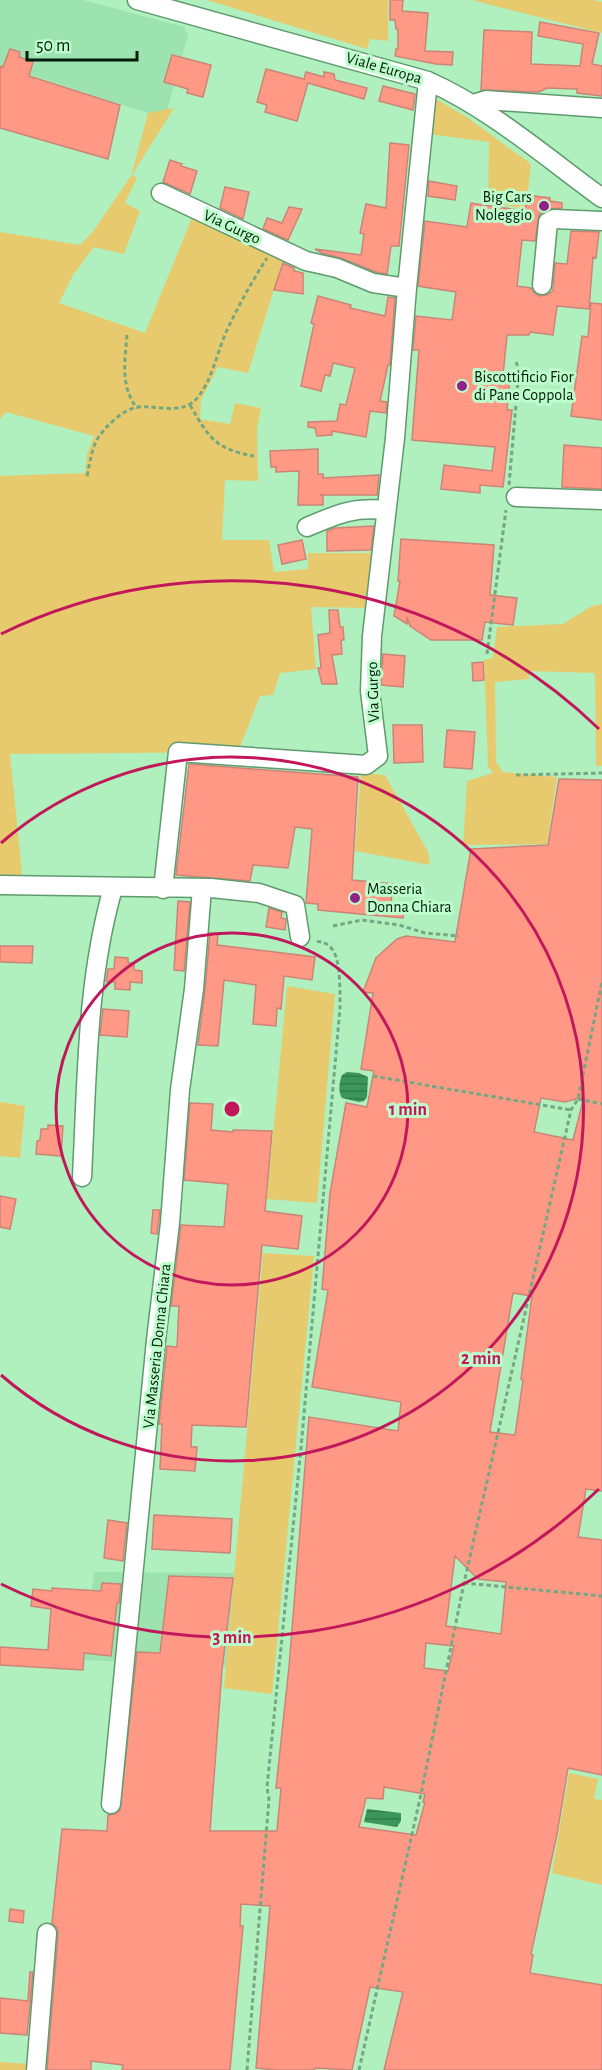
<svg xmlns="http://www.w3.org/2000/svg" width="602" height="2070" viewBox="0 0 602 2070" font-family="'Alegreya Sans',sans-serif">
  <style>
    .built { fill: #9de3af }
    .green { fill: #e8ca6e }
    .water { fill: url(#water-rules) }
    .building { fill: #ff9986; stroke: #cc8476; stroke-width: 1.5; fill-rule: evenodd }
    .lines { fill: none; stroke-linecap: round; stroke-linejoin: round }
    .minor-casing { stroke: #5e9b6e; stroke-width: 21 }
    .path { stroke: #75a781; stroke-width: 3; stroke-dasharray: 4.5 3; stroke-linecap: butt }
    .minor { stroke: #fff; stroke-width: 18 }
    .ring { fill: none; stroke: #c2185b; stroke-width: 3 }
    .poi-dot { fill: #8e2286; stroke: #bcfdcb; stroke-width: 2 }
    .labels { text-anchor: middle; dominant-baseline: central; stroke-width: 6; stroke-linejoin: round; paint-order: stroke }
    .street-label { font-size: 16px; fill: #031c0b; stroke: #bcfdcb }
    .poi-label { font-size: 16px; fill: #031c0b; stroke: #bcfdcb; text-anchor: start }
    .centre { fill: #c2185b; stroke: #bcfdcb; stroke-width: 3 }
    .ring-label { font-size: 18px; text-anchor: middle; font-weight: bold; fill: #c2185b; stroke: #bcfdcb; stroke-width: 6; stroke-linejoin: round; paint-order: stroke }
  </style>
  <defs>
    <pattern id="water-rules" width="6" height="5" patternUnits="userSpaceOnUse" patternTransform="scale(1.5)"><rect width="6" height="5" fill="#3b9659"/><path d="M0 2.5h6" fill="none" stroke="#2f7a48"/></pattern>
  </defs>
  <rect width="100%" height="100%" fill="#b0efbe"/>
  <path class="built" d="M0,0H83L184,27L188,35L167,110L148,113L0,65Z
    M94,1572L235,1573L226,1667L84,1660Z"/>
  <path class="green" d="M207,0H388V41L370,39L367,49Z
    M472,0H594L602,2V33Z
    M433,97L468,118L531,164L526,209L488,202L489,142L429,134Z
    M174,108L132,175L137,178L125,203L140,211L124,254L94,247L73,275L59,303L145,333L194,213L285,254L248,373L218,367L201,400L200,419L230,424L235,403L261,408L257,429L258,481L225,480L222,540H269L274,572L308,569V553H376L372,608L311,607L316,669L280,673L273,695L260,696L238,752L10,754L23,883L0,882V476L85,473L87,454L94,436L6,412L0,419V232L80,245L94,230L131,176L148,113Z
    M602,604V766H596L595,673L529,671V679L495,682L496,762L503,772L557,777L547,844L463,845L467,781L493,773L488,766L484,660L493,658L497,627L563,624L592,606Z
    M361,773L385,775L428,852L430,865L355,851Z
    M287,986L335,994L317,1203L267,1199Z
    M0,1102L25,1106L20,1158L0,1156Z
    M263,1253L314,1256L272,1694L224,1688Z
    M569,1773L598,1779L594,1799L602,1800V1885L552,1873Z
    M0,2062L32,2064V2070H0Z"/>
  <path class="water" d="M347,1072L359,1073L368,1077L367,1097L364,1101L359,1102L342,1098C338,1092 339,1082 342,1075Z
    M367,1809L401,1813V1821L397,1827L364,1822Z"/>
  <path class="building" d="M390,0H403L402,11L428,13L425,51L453,52L452,65L436,64L395,56L396,49H398V29H396L395,20H390Z
    M540,22L599,33L592,64L602,66V96L577,93V89L547,88L539,92L481,90L484,30L532,32L531,64L580,66L583,44L538,36Z
    M10,49L20,52L19,57L33,62L29,76L120,105L108,159L0,128V66L3,67Z
    M172,55L211,65L203,97L187,93L188,89L164,82Z
    M266,69L304,79L306,72L324,77V72L334,74L335,80L367,88L364,99L308,83L297,121L265,112L267,105L257,102Z
    M383,86L415,94L413,110L379,101Z
    M390,143L409,145L399,246H391L387,274L376,272L341,258L322,253L315,249L361,255L364,234L360,233L366,204L386,208Z
    M170,160L182,164L181,166L197,171L190,194L163,182Z
    M429,181L457,186L455,200L428,196Z
    M225,187L249,192L243,219L220,208Z
    M527,195L550,198V201L562,203V208L550,209L542,211L539,215L535,241L522,240L517,286L531,288L535,294L540,296L547,295L553,291L555,263L567,264L571,231L599,232L596,258L593,257L589,309L557,306L553,335L530,332L529,335H507L503,375L510,376L507,410H512L503,487L480,485V493L441,489L444,465L492,471L495,447L412,440L419,350H413L416,316L452,320L456,292L418,286L425,221L467,227L471,203L525,211Z
    M289,207L302,209L288,240L263,229L267,218L282,223Z
    M283,263L294,268V271L303,273V294L274,290Z
    M318,296L351,305L350,308L385,316L388,297L395,298L390,365H388L380,401L387,402L386,413L370,411L366,437L332,431V435L317,436L315,428L308,427V422L337,421L340,404L346,405L355,368L333,363L330,376L325,375L321,391L301,386L314,324L311,323Z
    M591,303L602,304V420L571,416L582,336L588,337Z
    M564,445L602,448V489L562,487Z
    M318,449V474H323V478L379,475L377,495H320L323,496V505H298L299,471L276,472V467H271L270,451Z
    M374,526L371,550L327,551V531L335,528Z
    M401,539L494,545L490,595L517,598L513,625L485,622L482,640H431L410,626L407,617V624L394,616L400,581H398Z
    M302,540L306,559L282,564L278,545Z
    M329,610H338L340,627H343L344,640H341L342,654L332,655L337,684H322L318,668H321L318,635L330,633Z
    M383,654L405,656L403,687L381,685Z
    M483,662L484,680L473,681L472,663Z
    M393,725H422L423,762L394,763Z
    M447,730L475,732L472,769L444,767Z
    M189,764L358,777L352,880L393,884L391,902L405,904L403,918L318,910V904L306,903L312,829L295,827L288,868L253,865L250,881L176,875Z
    M559,779L602,780V1491L586,1489L578,1537L602,1540V1775L568,1768L557,1834L531,1954L533,1955L530,1973L602,1985V2070H384L403,1992L370,1987L352,2070L315,2068L314,2070H275L256,2068L270,1906L241,1904L240,1926H243L230,2070H122L123,2065L91,2061V2070H47L58,1934L57,1928L52,1923L62,1829L107,1831L108,1815L115,1814L120,1810L137,1652L160,1653L169,1576L233,1578L222,1670L210,1831H277L281,1788H276L289,1667L309,1417L398,1431L401,1402L312,1387L328,1290L322,1289L330,1193L346,1103L367,1107L374,1071L361,1069L373,993L363,992L376,958L397,939L406,936L455,942L471,849L548,845ZM584,1097L573,1140L534,1132L541,1098L565,1102ZM513,1293L532,1296L521,1379L523,1380L515,1435L490,1432ZM455,1556L478,1579L506,1582L501,1634L446,1626ZM426,1643L454,1646L448,1671L424,1668ZM384,1787L425,1794L423,1802H425L416,1835L359,1827L366,1798L383,1799Z
    M178,901L190,902L184,971L174,970Z
    M269,908L282,912L281,918L286,919L285,930L266,927Z
    M210,933L218,934L217,945L315,957L312,980L284,976L281,1009L277,1008L276,1026L253,1024L256,985L224,980L218,1046L198,1045L205,990Z
    M0,946H33L32,963L0,962Z
    M115,957L128,958V963H134V970L142,971V983L130,982V990L115,989V982L106,981L108,969H114Z
    M103,1009L129,1011L127,1037L100,1035Z
    M190,1103L213,1104L211,1130L233,1132V1130L272,1131L265,1211L302,1216L298,1249L262,1245L246,1427L192,1425L191,1447H197L195,1471L160,1469L162,1424H159L167,1346L177,1347L179,1306H171L181,1225L224,1227L228,1184L184,1180Z
    M48,1125L63,1126L61,1156L36,1154L37,1141L40,1140L41,1129H48Z
    M0,1196L16,1199L10,1229L0,1227Z
    M153,1210H160L157,1234L151,1233Z
    M154,1515L232,1519L230,1553L152,1549Z
    M108,1520L127,1523L123,1561L104,1558Z
    M102,1583L121,1584L119,1603H117L111,1656L84,1653L83,1670L0,1665V1647L48,1650L51,1609L31,1606L33,1589L52,1591V1588L101,1591Z
    M10,1909L24,1911L23,1923L9,1921Z
    M30,1972H33L27,2035L0,2033V1998L28,2001Z"/>
  <g class="lines">
    <g class="minor-casing">
      <path id="minor" d="M137,0L428,81C491,109 547,158 602,198
        M473,104L486,100L602,108
        M161,193L306,261L337,268L373,283L407,288
        M542,285L548,222L554,219L602,221
        M516,497L602,500
        M307,527C338,514 352,507 386,510
        M0,885L211,888L259,893L295,905L300,937
        M163,889L178,752L366,765L378,756L370,691L372,636L395,438L407,288L428,81
        M82,1177C87,1081 86,982 113,888
        M111,1804L156,1340L170,1223L180,1090L194,989L202,888
        M36,2070L47,1933"/>
    </g>
    <path class="path" d="M127,335C125,360 120,387 137,408
      M190,405C209,438 215,449 254,456
      M87,476C93,448 92,440 114,420C121,414 128,409 138,407C158,405 183,416 198,397C213,378 217,352 227,330C239,305 252,281 267,258
      M509,485L519,369L516,362
      M487,654L506,510
      M516,775L602,773
      M333,926L362,920L399,925L425,933L459,936
      M373,1076L571,1110
      M578,1099L602,1104
      M464,1583L602,1596
      M247,2070L269,1799L267,1787L301,1448L340,1008C340,993 341,960 332,949C327,942 321,942 314,941
      M359,2070L421,1794L464,1583L571,1110L578,1099L602,982"/>
    <use href="#minor" class="minor"/>
  </g>
  <g class="ring">
    <circle cx="232" cy="1109" r="176"/>
    <path d="M1 843A352 352 0 1 1 1 1375"/>
    <path d="M599 1489A528 528 0 0 1 1 1584M1 634A528 528 0 0 1 599 729"/>
  </g>
  <g class="poi-dot">
    <circle cx="544" cy="206" r="6"/>
    <circle cx="462" cy="386" r="6"/>
    <circle cx="355" cy="898" r="6"/>
  </g>
  <g class="labels">
    <g class="street-label">
      <text transform="translate(384 68) rotate(16)">Viale Europa</text>
      <text transform="translate(232 227) rotate(25)">Via Gurgo</text>
      <text transform="translate(373 692) rotate(-92)">Via Gurgo</text>
      <text transform="translate(157 1346) rotate(-84)">Via Masseria Donna Chiara</text>
    </g>
    <g class="poi-label">
      <text x="532" y="197" text-anchor="end">Big Cars<tspan x="532" dy="18">Noleggio</tspan></text>
      <text x="474" y="377">Biscottificio Fior<tspan x="474" dy="18">di Pane Coppola</tspan></text>
      <text x="367" y="889">Masseria<tspan x="367" dy="18">Donna Chiara</tspan></text>
    </g>
  </g>
  <circle cx="232" cy="1109" r="9" class="centre"/>
  <g class="ring-label">
    <text x="408" y="1115">1 min</text>
    <text x="481" y="1364">2 min</text>
    <text x="232" y="1643">3 min</text>
  </g>
  <path d="M27 51v9h110v-9" fill="none" stroke="#031c0b" stroke-width="3"/>
  <text x="36" y="51" font-size="18" fill="#031c0b" stroke="#bcfdcb" stroke-width="4.5" paint-order="stroke">50 m</text>
</svg>
